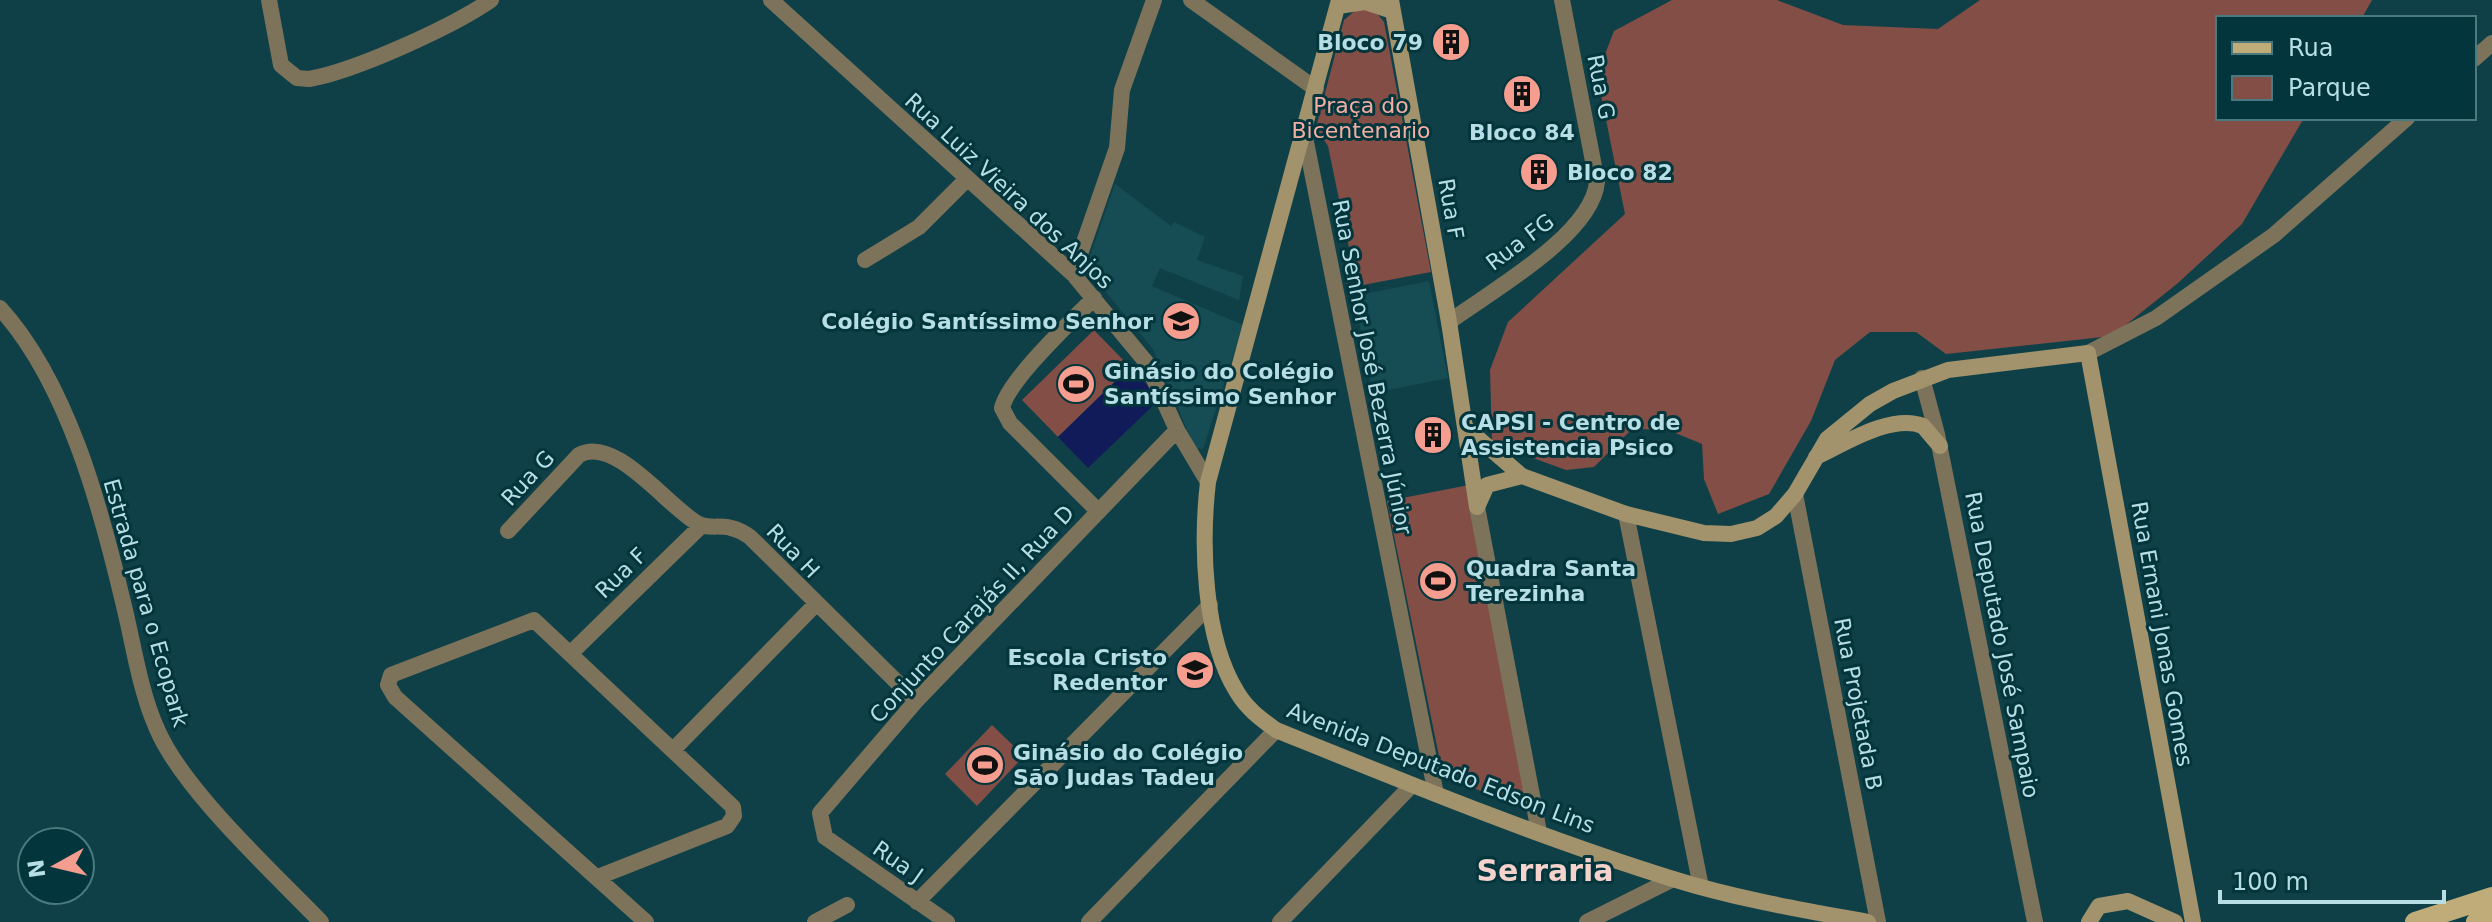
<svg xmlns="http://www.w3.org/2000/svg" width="2492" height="922" viewBox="0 0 2492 922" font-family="'DejaVu Sans',sans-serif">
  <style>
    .built { fill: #164d55 }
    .green { fill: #824e46 }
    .water { fill: #111b5a }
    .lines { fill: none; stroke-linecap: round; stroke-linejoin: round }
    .street { stroke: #7d735a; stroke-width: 16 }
    .secondary { stroke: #a2936c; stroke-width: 16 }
    .primary { stroke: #bfac79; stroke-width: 20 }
    .labels { text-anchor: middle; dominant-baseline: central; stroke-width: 6; stroke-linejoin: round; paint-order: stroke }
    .poi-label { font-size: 22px; font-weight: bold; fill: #b7dee5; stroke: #02353c; text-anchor: start }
    .street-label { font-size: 22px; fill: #b7dee5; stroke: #02353c }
    .park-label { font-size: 22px; fill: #f5aea2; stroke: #02353c }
    .district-label { font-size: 30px; font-weight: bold; fill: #f5d3cc; stroke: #02353c }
  </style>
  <rect width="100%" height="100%" fill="#104047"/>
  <path class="built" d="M1115,184L1171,226L1174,222L1205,237L1197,260L1243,276L1239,300L1160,268L1152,286L1243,325L1203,449L1195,448L1153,349L1086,268Z
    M1429,281L1448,378L1373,393L1354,296Z"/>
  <path class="green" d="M1672,0H1777L1843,25L1938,29L1980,0H2372L2362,18H2218V118H2304L2242,224L2178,283L2112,336L1946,354L1916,332H1870L1835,360L1811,421L1769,494L1718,514L1704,479L1702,444L1673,432L1633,428L1594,467L1566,470L1492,443L1490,370L1508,322L1625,214L1597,75L1614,31Z
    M1357,9L1375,11L1384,22L1431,272L1347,288L1344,269L1351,257L1328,146L1316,128L1344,20Z
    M1094,330L1130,367L1058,437L1022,400Z
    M1469,485L1524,792L1509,804L1450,777L1440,761L1387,501Z
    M992,725L1024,756L977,806L945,774Z"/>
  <path class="water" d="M1130,367L1160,399L1088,468L1058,437Z"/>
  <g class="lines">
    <path class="street" d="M269,0L281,65L297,78L309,79C355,71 452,27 491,0
      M771,0L1073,274L1146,362L1177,430L1208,482
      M1191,0L1316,89
      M2474,59L2492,43
      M1305,137L1436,794
      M865,260L919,227L966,180
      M1073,274L1117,148L1122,90L1154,0
      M1094,298C1072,321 1008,380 1002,408L1010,423L1098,511
      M0,308C68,383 101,508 124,606C134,647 140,691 157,729C183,790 273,872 321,922
      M1449,322C1491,291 1592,235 1597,182L1562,0
      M2088,353L2156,318L2274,235L2407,118
      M1922,378L1937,434L2035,922
      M1795,494L1878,922
      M1477,507L1539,832
      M1626,514L1701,887
      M508,531L579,455C615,435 667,506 697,523C712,532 725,519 750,537L916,701
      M572,652L701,526
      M673,750L815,605
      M598,877L727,826L734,816L733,807L534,620L391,675L388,685L395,697L646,922
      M917,902L1210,605
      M815,922L847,905
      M947,922L825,837L820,813L916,701L1177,430
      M1089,922L1276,730
      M1280,922L1412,785
      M1587,922L1673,879"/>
    <path class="secondary" d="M1339,0L1208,482C1201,543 1203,638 1237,692C1247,709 1261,719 1276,730C1407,783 1538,837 1673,879C1737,899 1803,910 1868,922
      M1391,0L1449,322L1477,507
      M1338,6L1365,2L1392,11
      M1465,427L1522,476L1626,514L1704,533L1731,534L1757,528L1776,516L1795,494L1827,439L1870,404L1893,391L1948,370L2088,353L2193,922
      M1816,457C1844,444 1892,413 1923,426L1940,446
      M1478,505L1487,485L1522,476
      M2089,922L2099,906L2128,901L2175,922"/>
    <path class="primary" d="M2415,922L2492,897
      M2476,922L2492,917"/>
  </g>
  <defs>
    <g id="building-disc" transform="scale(2)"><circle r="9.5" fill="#f59d8f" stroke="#02353c"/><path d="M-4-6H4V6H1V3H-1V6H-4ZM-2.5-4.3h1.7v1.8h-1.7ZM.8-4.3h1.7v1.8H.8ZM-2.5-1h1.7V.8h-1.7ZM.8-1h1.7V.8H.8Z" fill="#111"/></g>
    <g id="school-disc" transform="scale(2)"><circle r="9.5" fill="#f59d8f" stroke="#02353c"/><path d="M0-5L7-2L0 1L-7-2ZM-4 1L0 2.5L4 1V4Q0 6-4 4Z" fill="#111"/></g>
    <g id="stadium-disc" transform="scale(2)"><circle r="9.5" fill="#f59d8f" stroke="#02353c"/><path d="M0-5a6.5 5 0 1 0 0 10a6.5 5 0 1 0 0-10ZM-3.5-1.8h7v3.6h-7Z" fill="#111"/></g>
  </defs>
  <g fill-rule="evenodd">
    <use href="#building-disc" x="1451" y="42"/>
    <use href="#building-disc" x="1522" y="94"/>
    <use href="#building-disc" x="1539" y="172"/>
    <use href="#school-disc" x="1181" y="321"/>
    <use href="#stadium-disc" x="1076" y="384"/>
    <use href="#building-disc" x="1433" y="435"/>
    <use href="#stadium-disc" x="1438" y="581"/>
    <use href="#school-disc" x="1195" y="670"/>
    <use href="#stadium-disc" x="985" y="765"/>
  </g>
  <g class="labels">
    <g class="poi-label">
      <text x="1423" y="42" text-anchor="end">Bloco 79</text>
      <text x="1522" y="132" text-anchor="middle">Bloco 84</text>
      <text x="1567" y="172">Bloco 82</text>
      <text x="1153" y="321" text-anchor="end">Colégio Santíssimo Senhor</text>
      <text x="1104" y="371">Ginásio do Colégio<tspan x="1104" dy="25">Santíssimo Senhor</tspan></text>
      <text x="1461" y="422">CAPSI - Centro de<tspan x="1461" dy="25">Assistencia Psico</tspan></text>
      <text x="1466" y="568">Quadra Santa<tspan x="1466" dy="25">Terezinha</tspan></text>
      <text x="1167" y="657" text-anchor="end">Escola Cristo<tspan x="1167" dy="25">Redentor</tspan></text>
      <text x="1013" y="752">Ginásio do Colégio<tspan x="1013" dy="25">São Judas Tadeu</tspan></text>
    </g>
    <g class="street-label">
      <text transform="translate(1601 87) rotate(79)">Rua G</text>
      <text transform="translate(1009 191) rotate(43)">Rua Luiz Vieira dos Anjos</text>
      <text transform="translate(1451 209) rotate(80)">Rua F</text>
      <text transform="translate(1520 242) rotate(-37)">Rua FG</text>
      <text transform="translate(1372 367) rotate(79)">Rua Senhor José Bezerra Júnior</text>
      <text transform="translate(528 478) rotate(-47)">Rua G</text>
      <text transform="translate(793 551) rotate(46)">Rua H</text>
      <text transform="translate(621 573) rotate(-44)">Rua F</text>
      <text transform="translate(146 603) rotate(74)">Estrada para o Ecopark</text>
      <text transform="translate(972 614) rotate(-47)">Conjunto Carajás II, Rua D</text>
      <text transform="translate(2162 634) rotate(80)">Rua Ernani Jonas Gomes</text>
      <text transform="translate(2002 645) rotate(79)">Rua Deputado José Sampaio</text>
      <text transform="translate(1858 704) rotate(79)">Rua Projetada B</text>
      <text transform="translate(1441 768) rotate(21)">Avenida Deputado Edson Lins</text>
      <text transform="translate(898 862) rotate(35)">Rua J</text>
    </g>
    <g class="park-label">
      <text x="1361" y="105">Praça do<tspan x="1361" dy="25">Bicentenario</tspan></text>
    </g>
    <g class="district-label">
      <text x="1545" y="870">Serraria</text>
    </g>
  </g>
  <rect x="2216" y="16" width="260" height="104" fill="#02353c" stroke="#4a7980" stroke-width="2"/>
  <rect x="2232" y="42" width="40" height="12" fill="#bfac79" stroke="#4a7980" stroke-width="2"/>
  <text x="2288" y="56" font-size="24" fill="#b7dee5">Rua</text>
  <rect x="2232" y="76" width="40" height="24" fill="#824e46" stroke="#4a7980" stroke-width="2"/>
  <text x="2288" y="96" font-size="24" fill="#b7dee5">Parque</text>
  <g transform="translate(56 866) rotate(262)"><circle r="38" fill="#02353c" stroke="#4a7980" stroke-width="2"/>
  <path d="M0-6L14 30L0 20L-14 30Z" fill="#f59d8f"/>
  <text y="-12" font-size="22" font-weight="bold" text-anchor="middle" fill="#b7dee5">N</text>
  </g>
  <path d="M2220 890v12h224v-12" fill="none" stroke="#b7dee5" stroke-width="4"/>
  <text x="2232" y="890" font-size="24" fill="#b7dee5" stroke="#02353c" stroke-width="6" paint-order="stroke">100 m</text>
</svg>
